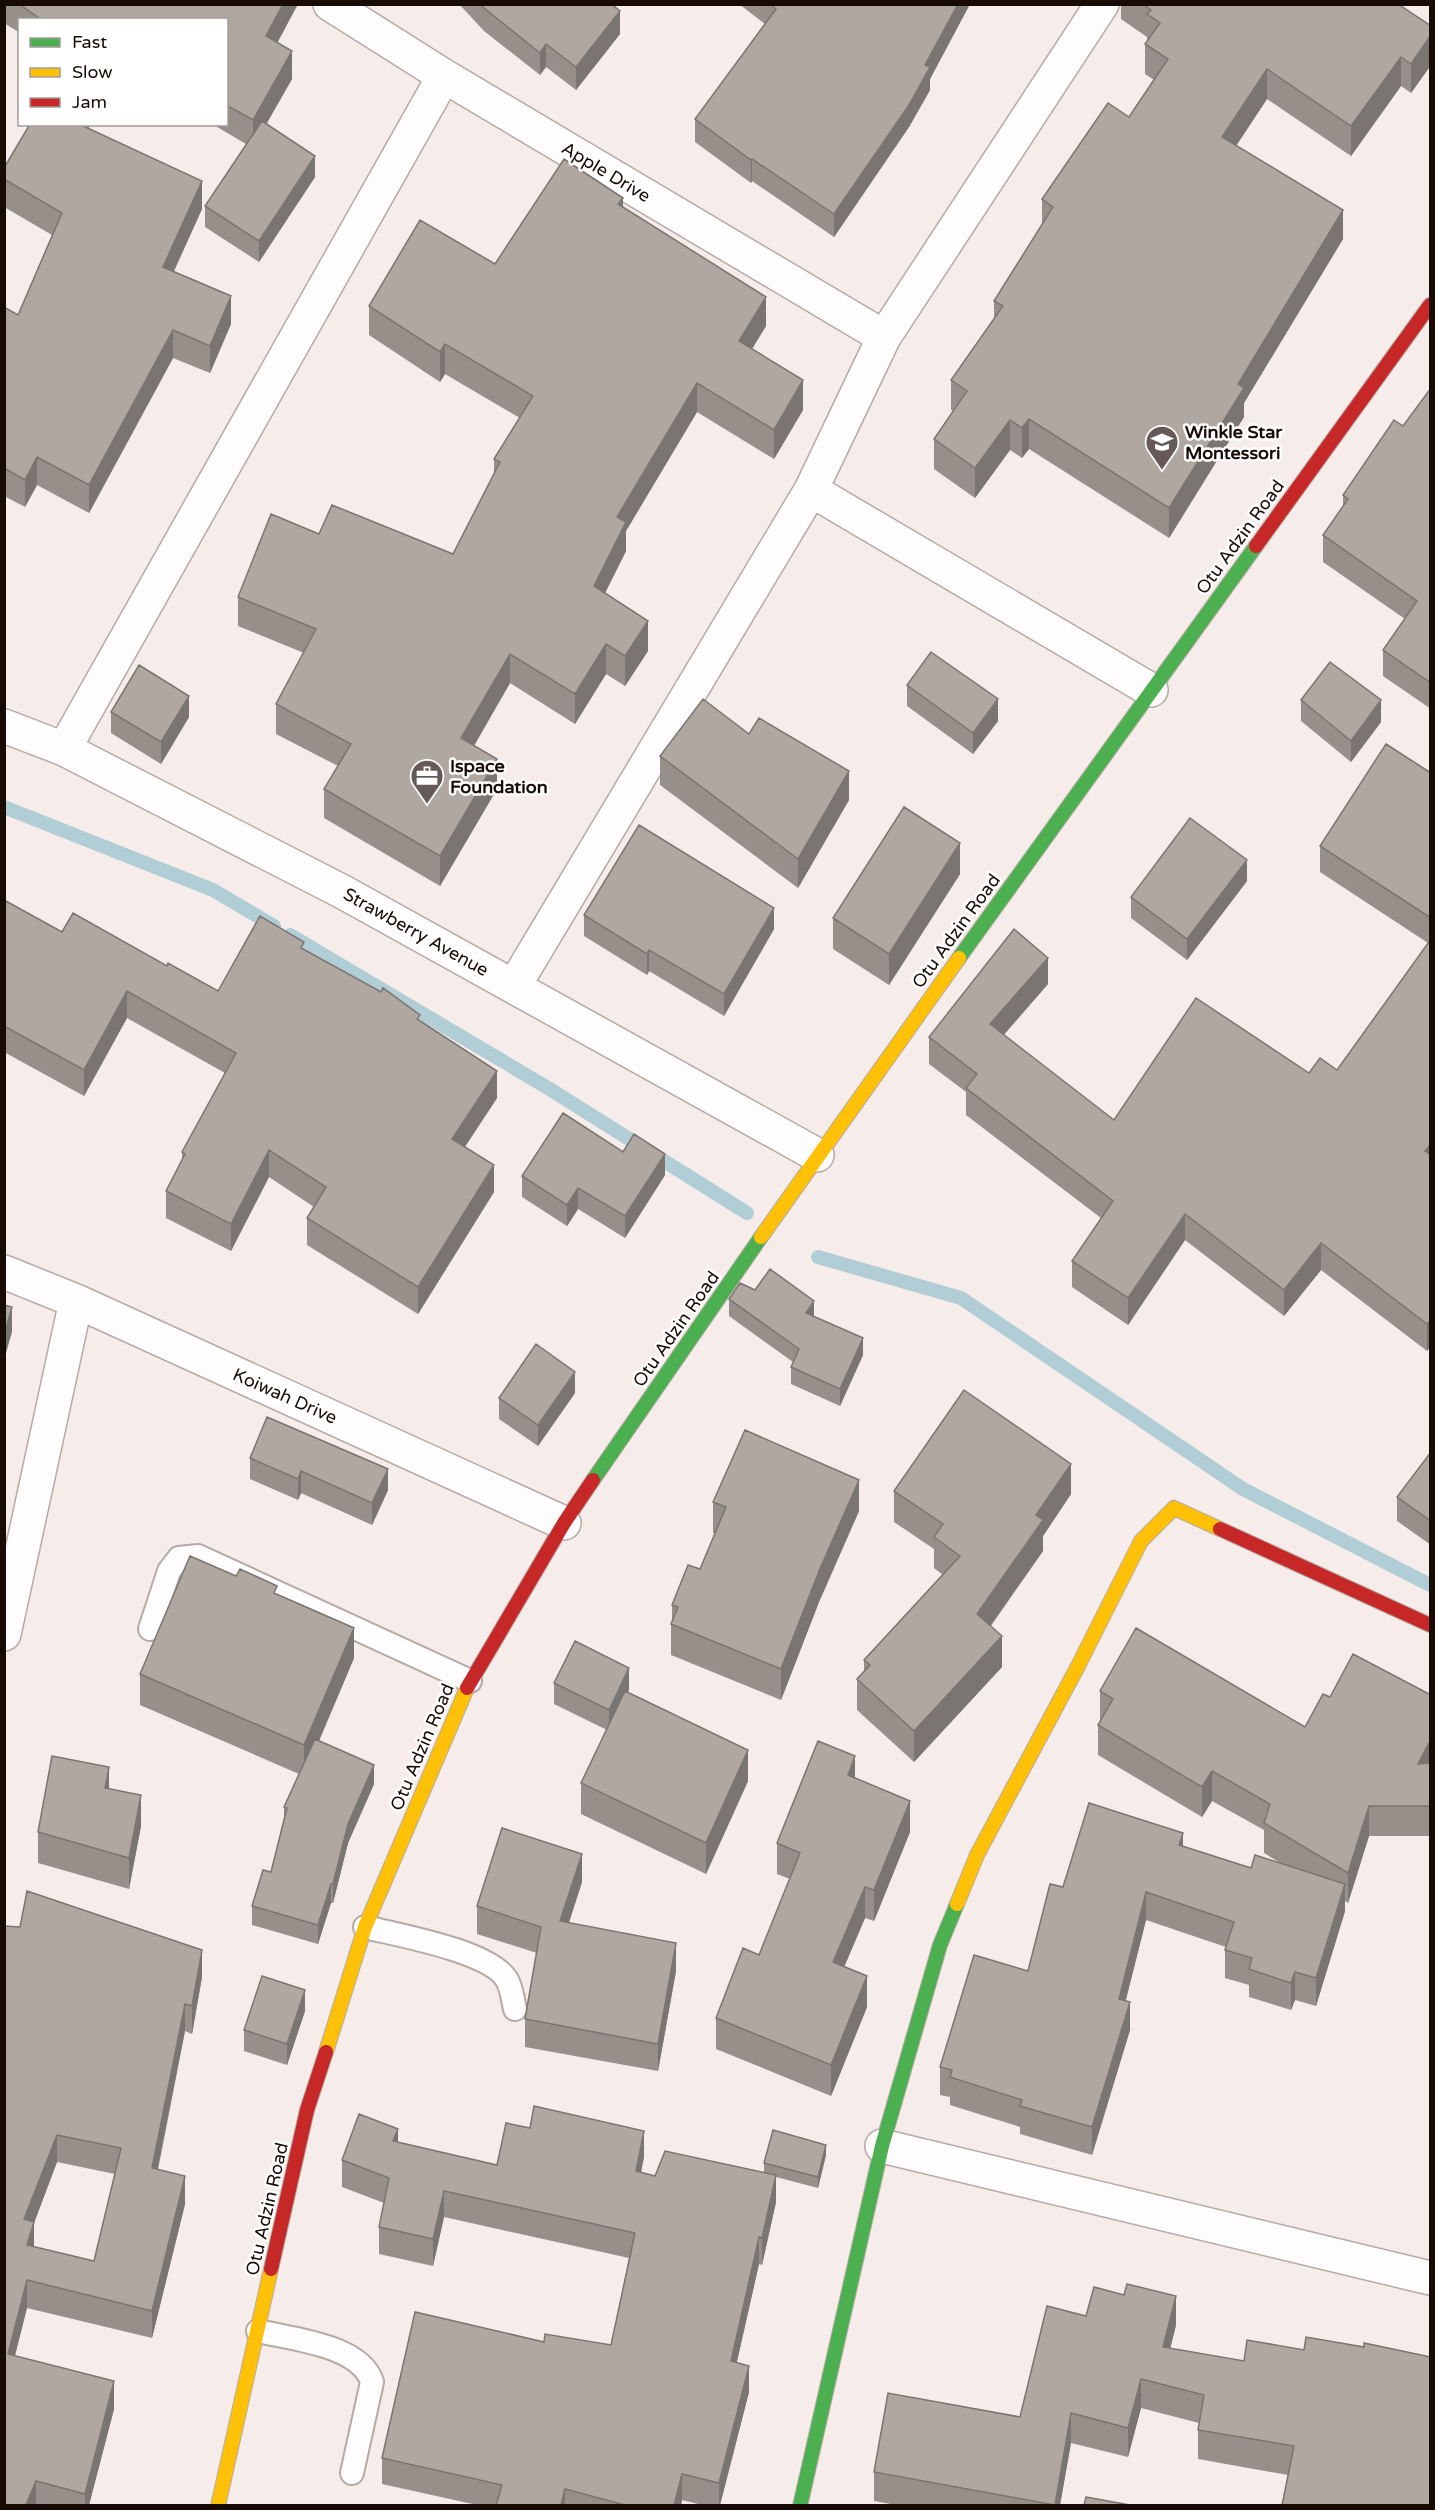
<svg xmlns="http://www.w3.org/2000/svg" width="1435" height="2510" viewBox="0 0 1435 2510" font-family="'Varela Round',sans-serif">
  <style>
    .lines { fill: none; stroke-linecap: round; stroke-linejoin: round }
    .stream { stroke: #b1cdd6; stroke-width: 14 }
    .lane-casing { stroke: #b5aaa6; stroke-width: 26 }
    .street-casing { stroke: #b5aaa6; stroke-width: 36 }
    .fast-casing { stroke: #b5aaa6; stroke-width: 16 }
    .slow-casing { stroke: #b5aaa6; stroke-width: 16 }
    .jam-casing { stroke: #b5aaa6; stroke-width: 16 }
    .lane { stroke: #fefcfc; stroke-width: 22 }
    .street { stroke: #fefcfc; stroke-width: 33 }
    .fast { stroke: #4caf50; stroke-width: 14 }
    .slow { stroke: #ffc107; stroke-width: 14 }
    .jam { stroke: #c62828; stroke-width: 14 }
    .wall { fill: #97908a; fill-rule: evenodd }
    .shaded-wall { fill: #7b7571 }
    .building { fill: #b0a7a1; stroke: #7b7571; stroke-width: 1.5; fill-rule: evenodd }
    .labels { text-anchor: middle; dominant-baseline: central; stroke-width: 5; stroke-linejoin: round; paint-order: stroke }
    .street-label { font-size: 18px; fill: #180b06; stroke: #fff }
    .poi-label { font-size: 18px; font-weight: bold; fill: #180b06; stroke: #fff; text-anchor: start }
  </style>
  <rect width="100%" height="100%" fill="#f6edea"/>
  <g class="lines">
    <path class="stream" d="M4,807L213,890L274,926
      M290,935L548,1088L747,1213
      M818,1257L961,1298L1243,1489L1430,1585"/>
    <g class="lane-casing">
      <path id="lane" d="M150,1629L169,1571L179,1558L198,1556L470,1681
        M365,1927C398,1935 495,1952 508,1982C512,1990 513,2001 515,2009
        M258,2331C291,2339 361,2345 372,2382L352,2473"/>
    </g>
    <g class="street-casing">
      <path id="street" d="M330,4L444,76L884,337
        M811,490L1151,690
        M4,726L64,749L343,892L817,1155
        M64,749L444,76
        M514,986L811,490L884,337L1102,4
        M4,1272L76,1301L564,1523
        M4,1634L76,1301
        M882,2146L1430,2278"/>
    </g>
    <g class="fast-casing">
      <path id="fast" d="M959,958L1256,546
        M593,1480L761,1237
        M800,2506L882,2146L940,1945L957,1904"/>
    </g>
    <g class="slow-casing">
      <path id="slow" d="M761,1237L959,958
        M957,1904L977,1855L1077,1668L1141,1541L1174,1508L1220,1529
        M326,2052L365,1927L467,1688
        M218,2506L271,2269"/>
    </g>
    <g class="jam-casing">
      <path id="jam" d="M1256,546L1430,305
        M1220,1529L1430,1625
        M467,1688L564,1523L593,1480
        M271,2269L307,2110L326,2052"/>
    </g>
    <use href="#lane" class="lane"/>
    <use href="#street" class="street"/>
    <use href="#fast" class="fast"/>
    <use href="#slow" class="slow"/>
    <use href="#jam" class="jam"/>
  </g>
  <path class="wall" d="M4,4H297L277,43L292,79L267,123L315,177L259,262L205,227V206L246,144L212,124H226V20H20V33L4,23Z
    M459,4H611L620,34L576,90L546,67L540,75L484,31Z
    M739,4H970L930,79V90L909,127L834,237L752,181L751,183L695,142V119L765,24Z
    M1121,4H1398L1431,26V65L1411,93L1401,86L1351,156L1267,99L1236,146L1343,239L1244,403V417L1169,538L1029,449L1022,458L1010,450L975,498L934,469V439L953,411L951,410V380L994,319V301L1042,226V199L1129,117L1154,80L1145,74V44L1147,41V37L1121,19Z
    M30,124H91L88,129L202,209L174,271L231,324L210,373L173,358L89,513L37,485L25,507L4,496V307L18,315L52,235L4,207V168Z
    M623,207L766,326L752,349L803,410L774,459L697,412L626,531V551L605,593L648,651L625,686L606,674L575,724L510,683L474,746L497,789L440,886L324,818V789L338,766L276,734V704L304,653L238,626V597L319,534L453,554L494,473V459L520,418L445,374L440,382L369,335V306L495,264Z
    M1431,388V709L1383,676V650L1405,619L1323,562V535L1343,506V495L1403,426Z
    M907,685L998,721L973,754L907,706Z
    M1301,700L1381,722L1351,762L1301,721Z
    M111,712L189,717L161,764L111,733Z
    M749,734L849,800L798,888L660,785V756Z
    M1431,773V1346L1427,1351L1321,1270L1284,1316L1185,1240L1128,1325L1072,1287V1261L1101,1218L966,1115V1092L929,1064V1037L1048,984L1004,1035L1114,1120L1309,1073L1337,1070L1428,943L1320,872V846Z
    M960,874L889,985L833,949V918Z
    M1247,881L1187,960L1131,918V897Z
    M4,900L62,932L167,966L218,991L304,949L420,1021L497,1098L465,1147L494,1192L418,1314L307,1245V1218L314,1207L269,1177L231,1251L166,1218V1191L182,1160V1152L225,1073L127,1018L84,1096L4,1052Z
    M584,915L774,929L724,1016L649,971L647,975L584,936Z
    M623,1152L665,1175L625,1238L578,1209L567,1226L522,1197V1176Z
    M729,1299L814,1316L863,1355L840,1406L791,1384V1367L793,1362L729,1316Z
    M575,1393L538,1446L499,1419V1398Z
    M1431,1452V1545L1397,1521V1497Z
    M250,1458L388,1490L372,1525L301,1493L298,1500L250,1479Z
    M894,1491L1071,1494L1043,1536V1551L991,1626L1002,1667L914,1762L857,1710V1679L864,1671V1660L943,1575L934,1568V1549L894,1522Z
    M713,1502L859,1511L819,1602L781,1700L671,1655V1624L672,1621V1605L700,1569L715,1533H713Z
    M277,1594L354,1658L319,1741L374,1784L348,1843L333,1903H331L318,1944L252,1925V1906L271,1872L284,1818V1807L299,1774L140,1705V1674Z
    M554,1683L629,1690L628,1692L748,1781L706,1874L581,1814V1783L607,1730L554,1704Z
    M1100,1691L1305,1727L1330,1697L1431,1695V1836H1369L1348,1903L1345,1901V1911L1316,2006L1295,2000L1291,2010L1249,1997V1985L1225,1978V1950L1226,1947L1146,1920L1126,2000L1130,2030L1092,2155L1020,2134V2127L950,2105V2097L940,2095V2067L1028,1971L1063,1887L1183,1847L1251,1868L1282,1864L1264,1853V1830L1212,1801L1202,1817L1098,1755V1725L1100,1721Z
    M855,1778L910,1832L874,1921L865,1918L844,1967L867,2007L831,2096L716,2049V2018L759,1955L790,1879L777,1874V1843Z
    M141,1826L129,1889L38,1863V1832Z
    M582,1882L569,1923L676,1971L658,2071L525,2047V2019L537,1953L477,1934V1906Z
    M4,1926L202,1977L192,2034L185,2031L158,2170L185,2204L152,2338L27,2308L15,2356L114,2409L89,2505H4ZM57,2162L115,2174L94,2261L34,2247V2223Z
    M305,2011L287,2065L244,2051V2030Z
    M398,2142L497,2165L644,2157L641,2172L655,2176L764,2173V2163L826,2155L818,2188L776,2177V2202L762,2265L759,2264L737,2362L749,2392L720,2505H702L682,2500L681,2505H477L382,2484V2458L544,2342L611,2345L629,2258L444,2217L433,2266L379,2254V2227L384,2203L342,2187V2160Z
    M1086,2316L1176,2325L1170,2349L1244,2361L1304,2350L1364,2347L1431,2357L1288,2475L1198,2459V2430L1199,2423L1141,2408L1128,2457L1071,2443L1060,2505H896L874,2501V2472L1020,2417Z"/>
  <path class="shaded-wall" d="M283,4H297V6L266,64V36Z
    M958,4H970L930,79V90L909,127L834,237V214L925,65Z
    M620,11V34L576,90V67Z
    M1431,35V65L1411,93V64Z
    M546,44V67L540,75V53Z
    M292,51V79L253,147V120Z
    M1401,57V86L1351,156V126Z
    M1267,69V99L1222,167V137Z
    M75,124H91L75,151Z
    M315,156V177L259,262V241Z
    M752,159V181L751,183V160Z
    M202,181V209L163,295V267Z
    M623,198V227L618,204Z
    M1343,210V239L1244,403V417L1169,538V508L1238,384Z
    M231,296V324L210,373V346Z
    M766,297V326L739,370V341Z
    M173,330V358L89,513V485Z
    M445,344V374L440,382V352Z
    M803,380V410L774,459V430Z
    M697,383V412L626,531V551L594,615V586L617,517Z
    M1029,419V449L1022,458V428Z
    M1010,420V450L975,498V468Z
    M37,457V485L25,507V480Z
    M648,621V651L625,686V656Z
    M606,644V674L575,724V694Z
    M510,654V683L461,768V738Z
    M189,696V717L161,764V742Z
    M998,699V721L973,754V733Z
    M1381,700V722L1351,762V741Z
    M497,759V789L440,886V856Z
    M849,771V800L798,888V859Z
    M960,843V874L889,985V954Z
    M1247,860V881L1187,960V939Z
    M774,908V929L724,1016V994Z
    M649,950V971L647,975V954Z
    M1048,958V984L990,1050V1024Z
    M127,991V1018L84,1096V1070Z
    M497,1071V1098L452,1166V1139Z
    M1431,1144V1171L1425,1151Z
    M269,1150V1177L231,1251V1224Z
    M665,1154V1175L625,1238V1216Z
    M494,1165V1192L418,1314V1287Z
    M578,1188V1209L567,1226V1205Z
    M1185,1214V1240L1128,1325V1298Z
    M1321,1243V1270L1284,1316V1290Z
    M814,1301V1318L806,1313Z
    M12,1307V1332L4,1360V1335Z
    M1431,1320V1346L1427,1351V1324Z
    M863,1338V1355L840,1406V1389Z
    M575,1372V1393L538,1446V1425Z
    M1071,1464V1494L1043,1536V1551L977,1644V1614L1036,1515Z
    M388,1469V1490L372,1525V1503Z
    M301,1471V1493L298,1500V1479Z
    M859,1480V1511L819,1602L781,1700V1669L819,1571Z
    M354,1628V1658L304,1776V1745Z
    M1002,1636V1667L914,1762V1731Z
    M629,1668V1690L609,1731V1710Z
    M1431,1739V1769L1418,1764Z
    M748,1750V1781L706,1874V1843Z
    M855,1756V1787L848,1775Z
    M374,1765V1784L348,1843L333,1903V1884L348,1824Z
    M109,1767V1798L105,1788Z
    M1212,1771V1801L1202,1817V1787Z
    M141,1795V1826L129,1889V1858Z
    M910,1801V1832L874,1921V1890Z
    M1369,1806V1836L1348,1903V1873Z
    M1183,1833V1861L1179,1845Z
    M582,1854V1882L560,1949V1921Z
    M331,1884V1903L318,1944V1925Z
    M1345,1884V1911L1316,2006V1978Z
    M865,1887V1918L833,1993V1962Z
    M1146,1892V1920L1119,2026V1999Z
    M676,1943V1971L658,2071V2044Z
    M202,1950V1977L192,2034V2006Z
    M1295,1972V2000L1291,2010V1983Z
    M867,1976V2007L831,2096V2065Z
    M305,1990V2011L287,2065V2044Z
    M1130,2002V2030L1092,2155V2127Z
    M185,2004V2031L152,2196V2168Z
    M398,2129V2155L393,2141Z
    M644,2131V2157L636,2197V2171Z
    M57,2135V2162L34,2223V2250L27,2273L24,2219Z
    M826,2145V2155L818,2188V2177Z
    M776,2175V2202L762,2265V2238Z
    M185,2176V2204L152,2338V2311Z
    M444,2191V2217L433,2266V2239Z
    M759,2237V2264L731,2387V2361Z
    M27,2280V2308L8,2382V2354Z
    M1176,2296V2325L1163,2377V2347Z
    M749,2366V2392L720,2505H719V2483Z
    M1141,2379V2408L1128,2457V2428Z
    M114,2381V2409L89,2505H85V2494Z
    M1071,2413V2443L1060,2505H1055Z
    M682,2474V2500L681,2505H674Z
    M36,2481V2505H26Z
    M565,2489V2505H561Z"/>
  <path class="building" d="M19,4H283L266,36L292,51L253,120L226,105V20H42Z
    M480,4H611L620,11L576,67L546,44L540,53L484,8Z
    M770,4H958L925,65L930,67L909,105L834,214L752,159L751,160L695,119L776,9Z
    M1143,4H1398L1431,26V35L1411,64L1401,57L1351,126L1267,69L1222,137L1343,210L1238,384L1244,388L1169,508L1029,419L1022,428L1010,420L975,468L934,439L967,391L951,380L1003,306L994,301L1053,207L1042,199L1108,103L1129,117L1168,59L1145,44L1160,23L1147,14L1151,10Z
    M262,121L315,156L259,241L205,206Z
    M30,124H79L202,181L163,267L231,296L210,346L173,330L89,485L37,457L25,480L4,468V307L18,315L62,213L4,179V168Z
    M564,159L623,198L618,204L766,297L739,341L803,380L774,430L697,383L617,517L626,522L594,586L648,621L625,656L606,644L575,694L510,654L461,738L497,759L440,856L324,789L351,744L276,704L316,629L238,597L271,514L319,534L332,505L453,554L500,462L494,459L533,396L445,344L440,352L369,306L420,220L495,264Z
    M1431,388V683L1383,650L1417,601L1323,535L1348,499L1343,495L1394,420L1403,426Z
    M931,652L998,699L973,733L907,685Z
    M1330,662L1381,700L1351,741L1301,700Z
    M139,665L189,696L161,742L111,712Z
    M703,699L749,734L759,718L849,771L798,859L660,756Z
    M1386,744L1431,773V918L1320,846Z
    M904,807L960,843L889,954L833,918Z
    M1190,818L1247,860L1187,939L1131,897Z
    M639,825L774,908L724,994L649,950L647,954L584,915Z
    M4,900L62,932L73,913L167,966L168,963L218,991L260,916L304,942L301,948L381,992L383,988L420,1015L417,1019L497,1071L452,1139L494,1165L418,1287L307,1218L326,1187L269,1150L231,1224L166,1191L185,1154L182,1152L236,1053L127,991L84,1070L4,1026Z
    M1014,929L1048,958L990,1024L1114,1120L1196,998L1309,1073L1320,1058L1337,1070L1431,939V1144L1425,1151L1431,1155V1320L1427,1324L1321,1243L1284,1290L1185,1214L1128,1298L1072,1261L1113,1201L966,1088L977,1074L929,1037Z
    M563,1113L623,1152L634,1134L665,1154L625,1216L578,1188L567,1205L522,1176Z
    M770,1269L814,1301L806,1313L863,1338L840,1389L791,1367L799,1349L729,1299L740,1283L755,1290Z
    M4,1305L12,1307L4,1335Z
    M536,1344L575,1372L538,1425L499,1398Z
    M964,1390L1071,1464L1036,1515L1043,1520L977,1614L1002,1636L914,1731L857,1679L870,1665L864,1660L960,1556L934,1537L943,1524L894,1491Z
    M267,1417L388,1469L372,1503L301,1471L298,1479L250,1458Z
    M745,1430L859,1480L819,1571L781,1669L671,1624L678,1607L672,1605L688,1565L700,1569L726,1507L713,1502Z
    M1431,1452V1521L1397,1497Z
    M190,1556L236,1576L240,1569L277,1586L274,1593L354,1628L304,1745L140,1674Z
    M1136,1628L1305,1727L1323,1694L1330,1697L1353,1654L1431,1695V1739L1418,1764L1431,1763V1806H1369L1348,1873L1264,1823L1270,1804L1212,1771L1202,1787L1098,1725L1113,1699L1100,1691Z
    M575,1641L629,1668L609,1710L554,1683Z
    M625,1691L748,1750L706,1843L581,1783Z
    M315,1739L374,1765L348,1824L333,1884H331L318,1925L252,1906L263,1870L271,1872L287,1808L284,1807Z
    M818,1741L855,1756L848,1775L910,1801L874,1890L865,1887L833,1962L867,1976L831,2065L716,2018L743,1948L759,1955L800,1853L777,1843Z
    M52,1756L109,1767L105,1788L141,1795L129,1858L38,1832Z
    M1089,1803L1183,1833L1179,1845L1251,1868L1255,1855L1345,1884L1316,1978L1295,1972L1291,1983L1249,1969L1252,1958L1225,1950L1234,1922L1146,1892L1119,1999L1130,2002L1092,2127L1020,2106L1022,2100L950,2077L952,2070L940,2067L974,1955L1028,1971L1050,1884L1063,1887Z
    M502,1828L582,1854L560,1921L676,1943L658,2044L525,2019L541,1927L477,1906Z
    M27,1891L202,1950L192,2006L185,2004L152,2168L185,2176L152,2311L27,2280L8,2354L114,2381L85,2494L36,2481L26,2505H4V1926L20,1927ZM57,2135L121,2148L94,2261L27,2245L34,2222L24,2219Z
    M262,1976L305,1990L287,2044L244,2030Z
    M534,2106L644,2131L636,2171L655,2176L665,2151L776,2175L762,2238L759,2237L731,2361L749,2366L719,2483L682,2474L674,2505H625L565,2489L561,2505H496L502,2485L382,2458L415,2312L544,2342L545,2334L611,2345L635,2233L444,2191L433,2239L379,2227L389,2178L342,2160L359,2114L398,2129L393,2141L497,2165L506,2123L530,2128Z
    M773,2130L826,2145L818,2177L764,2163Z
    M1127,2284L1176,2296L1163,2347L1244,2361L1247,2340L1304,2350L1306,2337L1364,2347V2343L1431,2357V2505H1282L1294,2446L1198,2430L1204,2395L1141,2379L1128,2428L1071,2413L1055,2505L874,2472L888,2393L1020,2417L1047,2306L1086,2316L1094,2287L1124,2295Z
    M1086,2497L1130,2505H1084Z"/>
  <defs>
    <g id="school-pin" transform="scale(1.725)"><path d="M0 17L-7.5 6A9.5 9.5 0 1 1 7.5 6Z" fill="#665a56" stroke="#fff"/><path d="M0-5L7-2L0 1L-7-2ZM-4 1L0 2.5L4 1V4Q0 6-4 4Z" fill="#fff"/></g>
    <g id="office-pin" transform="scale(1.725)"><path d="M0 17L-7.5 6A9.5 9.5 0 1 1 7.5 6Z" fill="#665a56" stroke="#fff"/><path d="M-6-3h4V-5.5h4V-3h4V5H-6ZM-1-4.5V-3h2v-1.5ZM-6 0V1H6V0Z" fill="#fff"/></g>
  </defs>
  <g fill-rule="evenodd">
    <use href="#school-pin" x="1162" y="442"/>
    <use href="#office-pin" x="427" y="776"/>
  </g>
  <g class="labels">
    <g class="street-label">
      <text transform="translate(606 172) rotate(31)">Apple Drive</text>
      <text transform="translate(1240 537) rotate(-54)">Otu Adzin Road</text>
      <text transform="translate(956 931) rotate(-54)">Otu Adzin Road</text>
      <text transform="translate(416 932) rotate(29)">Strawberry Avenue</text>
      <text transform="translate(676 1329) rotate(-55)">Otu Adzin Road</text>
      <text transform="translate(285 1396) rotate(24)">Koiwah Drive</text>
      <text transform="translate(422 1747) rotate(-67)">Otu Adzin Road</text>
      <text transform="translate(267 2209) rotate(-77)">Otu Adzin Road</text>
    </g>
    <g class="poi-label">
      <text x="1185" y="432">Winkle Star<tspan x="1185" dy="21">Montessori</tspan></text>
      <text x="450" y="766">Ispace<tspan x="450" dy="21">Foundation</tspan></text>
    </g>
  </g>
  <rect width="1435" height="2510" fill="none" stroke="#180b06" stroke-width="12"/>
  <rect x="18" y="18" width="210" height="108" fill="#ffffff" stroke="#a39d9b" stroke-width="1.5"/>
  <rect x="30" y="38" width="30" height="9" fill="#4caf50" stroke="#a39d9b" stroke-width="1.5"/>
  <text x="72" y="48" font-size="18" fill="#180b06">Fast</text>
  <rect x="30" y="68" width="30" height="9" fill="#ffc107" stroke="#a39d9b" stroke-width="1.5"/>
  <text x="72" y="78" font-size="18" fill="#180b06">Slow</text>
  <rect x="30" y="98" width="30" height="9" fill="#c62828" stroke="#a39d9b" stroke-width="1.5"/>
  <text x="72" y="108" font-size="18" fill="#180b06">Jam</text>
</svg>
